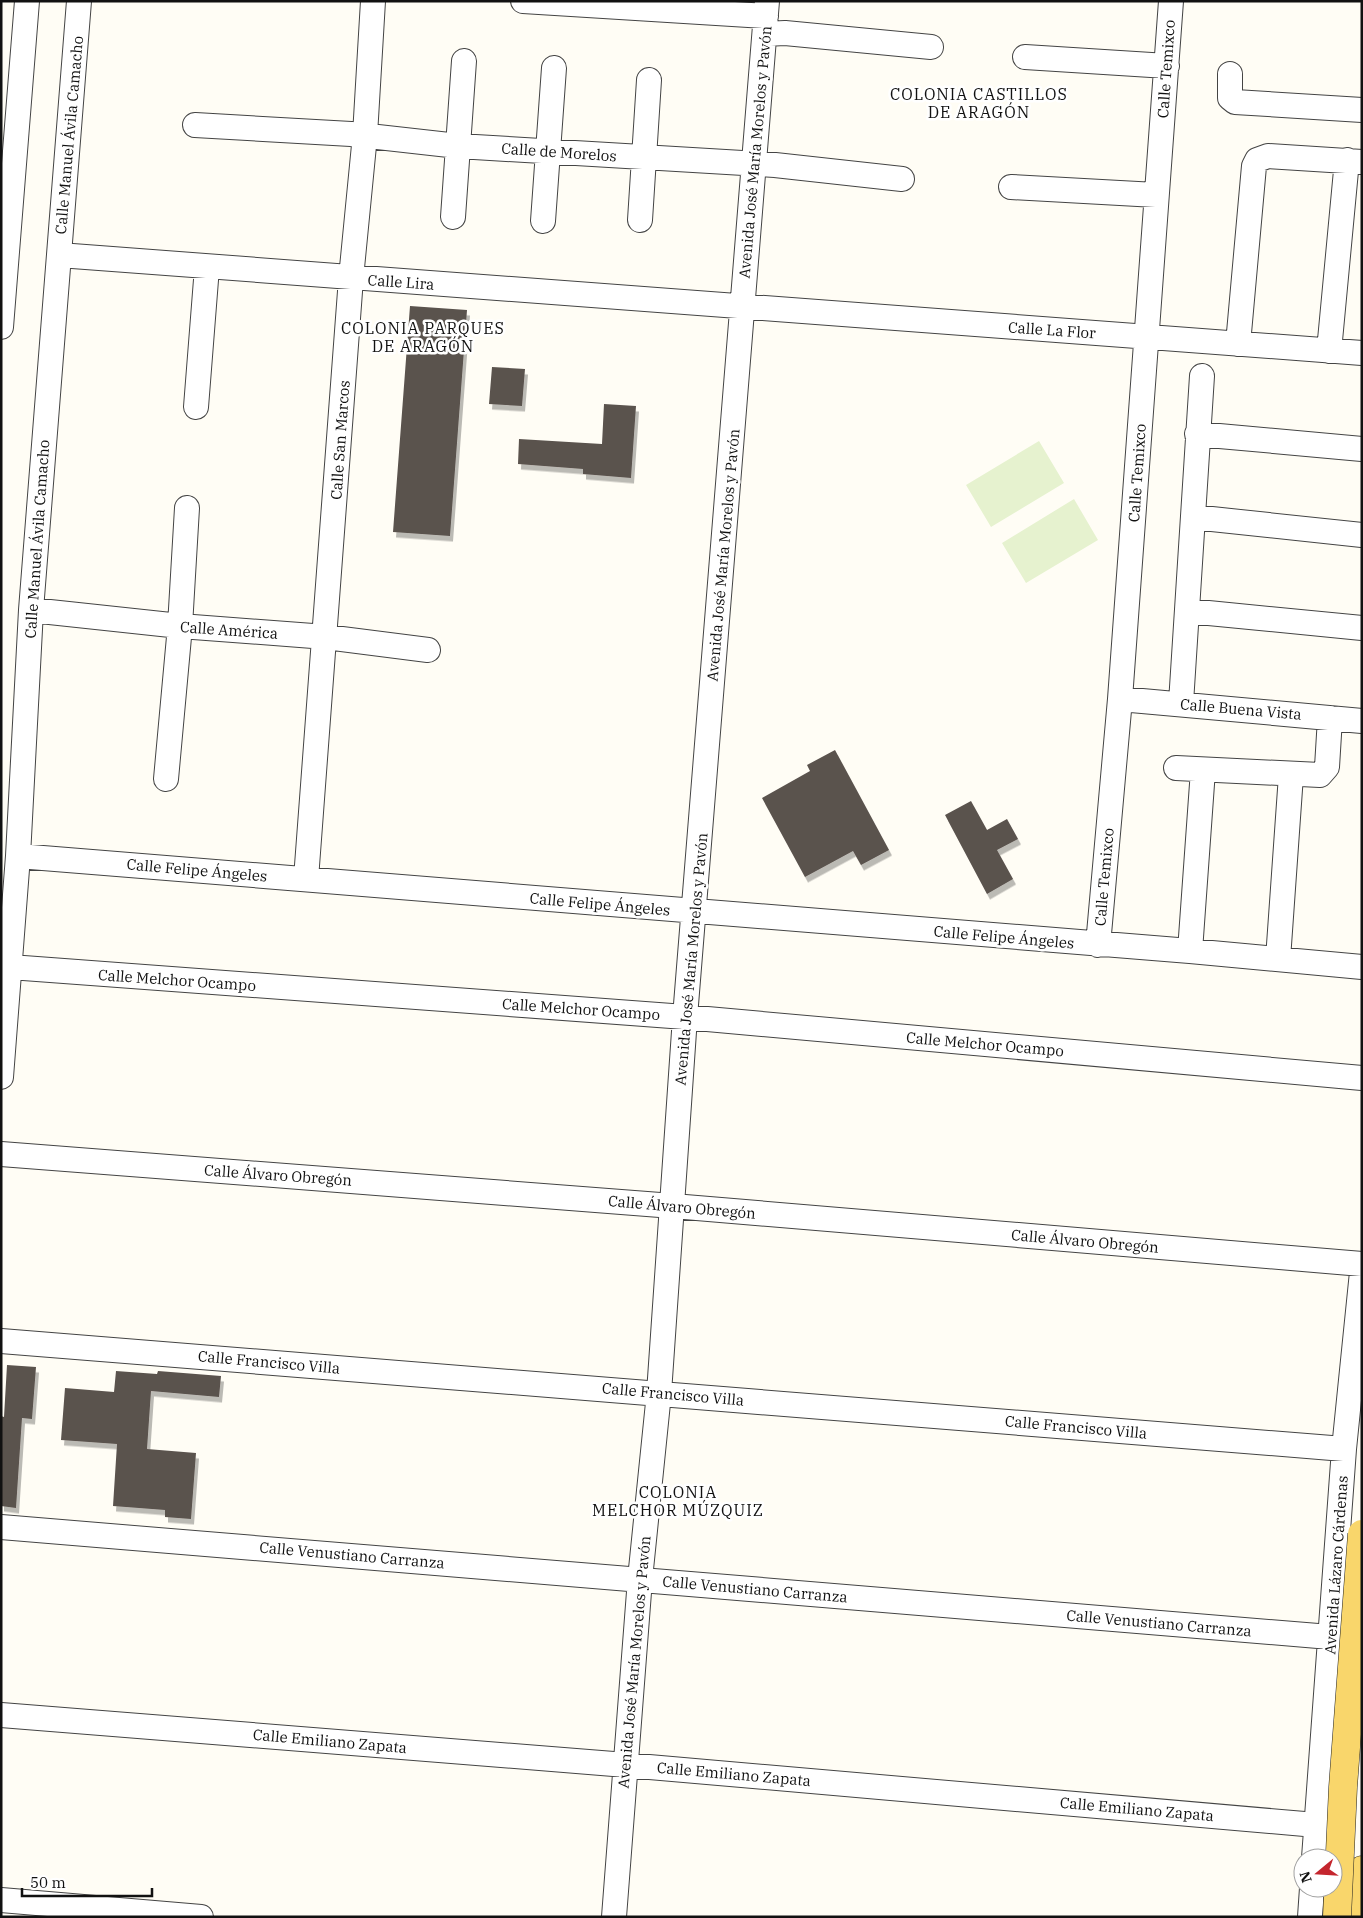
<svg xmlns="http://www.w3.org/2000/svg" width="1363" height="1918" viewBox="0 0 1363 1918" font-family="'IBM Plex Serif',serif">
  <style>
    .pitch { fill: #e6f2cf }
    .building { fill: #5a524d; filter: url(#shadow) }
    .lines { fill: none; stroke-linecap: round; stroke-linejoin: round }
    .minor-casing { stroke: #444; stroke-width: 26 }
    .major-casing { stroke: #222; stroke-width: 29 }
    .minor { stroke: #fff; stroke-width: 24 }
    .major { stroke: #f9d66b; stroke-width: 28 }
    .major-bridge-casing { stroke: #222; stroke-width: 29; stroke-linecap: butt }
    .major-bridge { stroke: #f9d66b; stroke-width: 28 }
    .labels { text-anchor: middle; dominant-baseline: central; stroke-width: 5; stroke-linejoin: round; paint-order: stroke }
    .street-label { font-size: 15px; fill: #111; stroke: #fff }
    .neighbourhood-label { font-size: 16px; letter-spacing: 1px; fill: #111; stroke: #fff }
  </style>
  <defs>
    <filter id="shadow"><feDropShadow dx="3" dy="5.5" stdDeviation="0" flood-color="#0004"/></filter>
  </defs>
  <rect width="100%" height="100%" fill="#fffdf5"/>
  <path class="pitch" d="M1039,441L1064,483L991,527L966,485Z
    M1074,499L1098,540L1026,583L1002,543Z"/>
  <path class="building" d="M410,306L467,310L450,536L393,532Z
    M492,367L525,369L522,406L489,404Z
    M604,404L636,406L631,478L583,474V469L518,464L519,439L602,444Z
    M835,750L889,850L861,865L853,851L805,877L762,798L810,771L807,765Z
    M971,801L987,830L1007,819L1018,839L997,850L1013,879L987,894L945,815Z
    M7,1365L36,1367L32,1419L22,1418L16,1508L1,1506V1416L4,1417Z
    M116,1371L157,1374L158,1371L221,1376L219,1397L151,1391L147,1449L196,1453L191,1519L165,1517V1510L113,1506L117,1444L61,1440L65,1388L114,1392Z"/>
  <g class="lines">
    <g class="minor-casing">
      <path id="minor" d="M523,1L766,16
        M765,34L785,33L931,47
        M1025,57L1167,66
        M1230,74V98L1235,102L1362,110
        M195,125L351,134L458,146L775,165L902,179
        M1011,187L1156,195
        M453,217L464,61
        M640,220L649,80
        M543,221L554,68
        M59,255L1362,353
        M1,327L27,1
        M1238,344L1254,166L1257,160L1268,156L1362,162
        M1329,351L1347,160
        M196,407L207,267
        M1197,434L1362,449
        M1193,517L1362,535
        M31,610L180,626L326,637L428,650
        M1188,611L1362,628
        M1120,699L1362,721
        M1181,703L1202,376
        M1176,768L1320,775L1327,767L1330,718
        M166,779L180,626L187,508
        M18,856L1190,951L1362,967
        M306,879L351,278L365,135L373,1
        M1098,945L1120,699L1171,1
        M1190,951L1203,770
        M1278,959L1291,775
        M10,967L685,1017L1362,1078
        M1,1077L18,856L31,610L79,1
        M1,1154L673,1206L1362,1264
        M1,1341L1344,1449
        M1,1527L1330,1637
        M1,1715L626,1765L1316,1825
        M1314,1858L1344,1449L1362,1272
        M1,1900L201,1917
        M614,1917L640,1579L659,1393L685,1017L767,1
        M1310,1917L1312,1888"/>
    </g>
    <g class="major-casing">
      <path id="major" d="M1359,1917L1362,1870"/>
    </g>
    <use href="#minor" class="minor"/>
    <use href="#major" class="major"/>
    <g class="major-bridge-casing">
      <path id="major-bridge" d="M1337,1917L1343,1787L1362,1534"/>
    </g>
    <use href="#major-bridge" class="major-bridge"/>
  </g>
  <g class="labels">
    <g class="street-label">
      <text transform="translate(1166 69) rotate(-86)">Calle Temixco</text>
      <text transform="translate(69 135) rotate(-85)">Calle Manuel Ávila Camacho</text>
      <text transform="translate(559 152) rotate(4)">Calle de Morelos</text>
      <text transform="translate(755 152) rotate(-85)">Avenida José María Morelos y Pavón</text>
      <text transform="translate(401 282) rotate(4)">Calle Lira</text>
      <text transform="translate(1052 330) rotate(4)">Calle La Flor</text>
      <text transform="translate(340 440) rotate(-86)">Calle San Marcos</text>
      <text transform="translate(1137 473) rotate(-86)">Calle Temixco</text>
      <text transform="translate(37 539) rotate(-86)">Calle Manuel Ávila Camacho</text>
      <text transform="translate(723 555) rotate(-85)">Avenida José María Morelos y Pavón</text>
      <text transform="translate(229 630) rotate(4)">Calle América</text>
      <text transform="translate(1241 709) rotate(5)">Calle Buena Vista</text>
      <text transform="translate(197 870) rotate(5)">Calle Felipe Ángeles</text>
      <text transform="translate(1104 877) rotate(-85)">Calle Temixco</text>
      <text transform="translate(600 904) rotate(5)">Calle Felipe Ángeles</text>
      <text transform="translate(1004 937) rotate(5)">Calle Felipe Ángeles</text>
      <text transform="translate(691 959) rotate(-85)">Avenida José María Morelos y Pavón</text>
      <text transform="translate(177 980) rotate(4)">Calle Melchor Ocampo</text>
      <text transform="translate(581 1009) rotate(4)">Calle Melchor Ocampo</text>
      <text transform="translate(985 1044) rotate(5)">Calle Melchor Ocampo</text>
      <text transform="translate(278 1175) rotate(4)">Calle Álvaro Obregón</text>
      <text transform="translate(682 1207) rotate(5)">Calle Álvaro Obregón</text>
      <text transform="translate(1085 1241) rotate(5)">Calle Álvaro Obregón</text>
      <text transform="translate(269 1362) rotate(5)">Calle Francisco Villa</text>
      <text transform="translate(673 1394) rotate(5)">Calle Francisco Villa</text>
      <text transform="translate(1076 1427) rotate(5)">Calle Francisco Villa</text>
      <text transform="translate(352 1555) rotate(5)">Calle Venustiano Carranza</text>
      <text transform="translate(1336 1565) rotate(-86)">Avenida Lázaro Cárdenas</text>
      <text transform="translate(755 1589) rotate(5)">Calle Venustiano Carranza</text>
      <text transform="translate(1159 1623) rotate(5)">Calle Venustiano Carranza</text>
      <text transform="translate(634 1662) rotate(-85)">Avenida José María Morelos y Pavón</text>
      <text transform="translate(330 1741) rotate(5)">Calle Emiliano Zapata</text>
      <text transform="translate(734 1774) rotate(5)">Calle Emiliano Zapata</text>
      <text transform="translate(1137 1809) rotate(5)">Calle Emiliano Zapata</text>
    </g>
    <g class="neighbourhood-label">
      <text x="979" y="94">COLONIA CASTILLOS<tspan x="979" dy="18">DE ARAGÓN</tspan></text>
      <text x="423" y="328">COLONIA PARQUES<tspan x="423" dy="18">DE ARAGÓN</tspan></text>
      <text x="678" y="1492">COLONIA<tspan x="678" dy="18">MELCHOR MÚZQUIZ</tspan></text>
    </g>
  </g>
  <rect width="1363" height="1918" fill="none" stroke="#111111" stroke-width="5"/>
  <g transform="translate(1318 1873) rotate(252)"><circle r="24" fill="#ffffff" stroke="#a0a0a0"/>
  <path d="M0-4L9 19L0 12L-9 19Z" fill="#c4262e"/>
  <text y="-8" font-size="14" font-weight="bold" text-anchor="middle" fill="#111111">N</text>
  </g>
  <path d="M22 1888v8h130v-8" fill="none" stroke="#111111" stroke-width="2.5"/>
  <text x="30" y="1888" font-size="15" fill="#111111" stroke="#ffffff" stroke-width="4" paint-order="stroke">50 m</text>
</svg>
